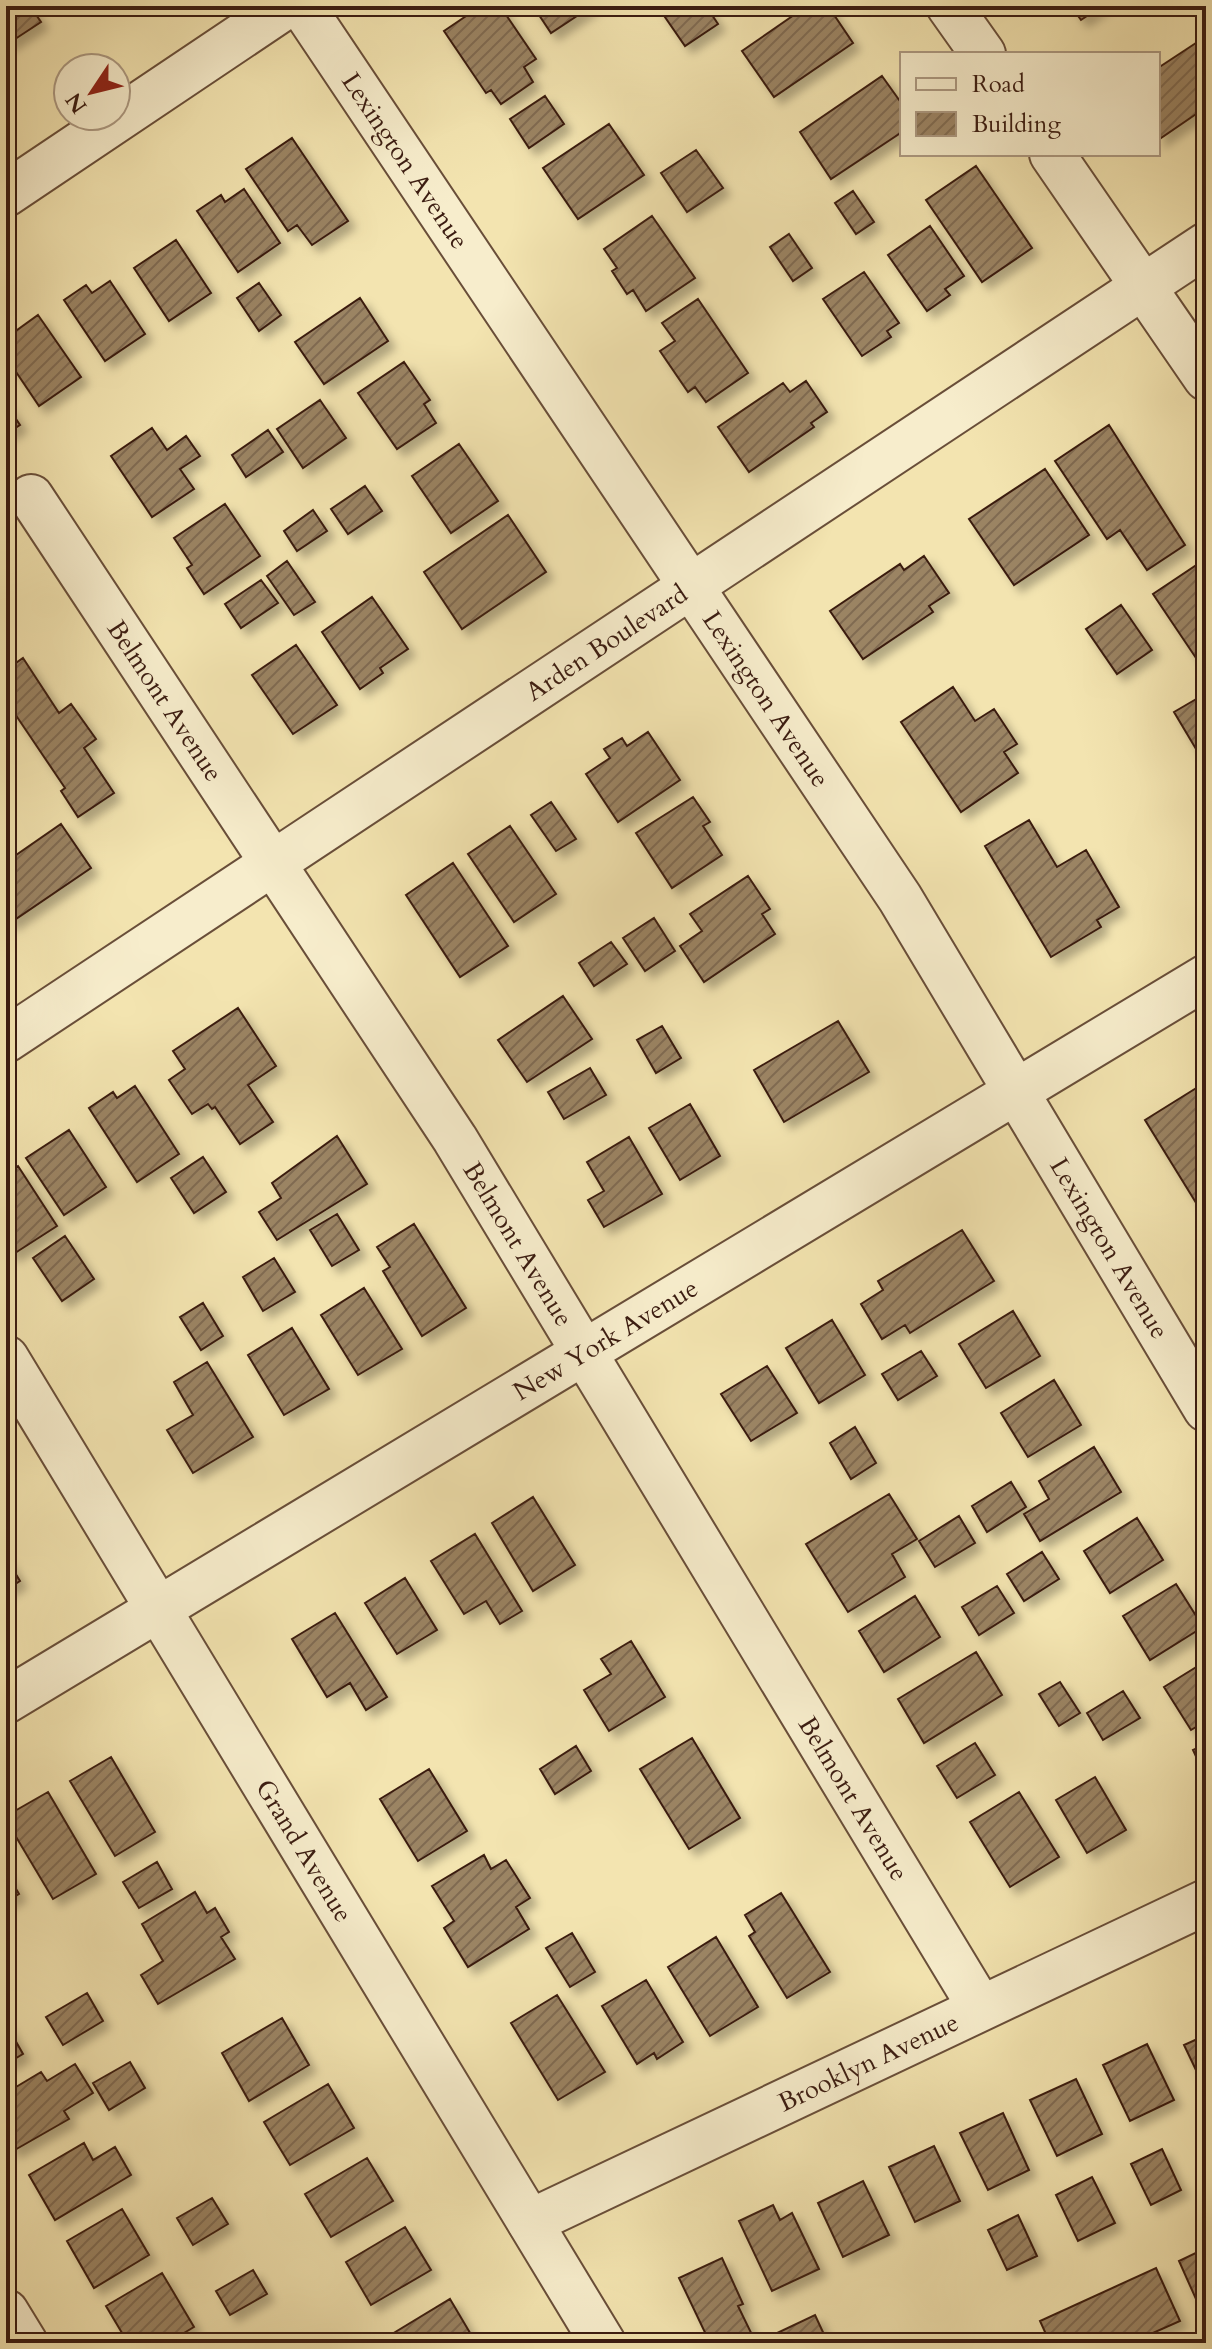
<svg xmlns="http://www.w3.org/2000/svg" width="1212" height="2349" viewBox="0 0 1212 2349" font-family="Cardo,serif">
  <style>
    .building { fill: url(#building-hatch); stroke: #3b1c11; stroke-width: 2; filter: url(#shadow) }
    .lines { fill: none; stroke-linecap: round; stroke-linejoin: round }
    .minor-casing { stroke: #694e39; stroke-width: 48 }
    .minor { stroke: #f7edcc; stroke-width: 44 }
    .labels { text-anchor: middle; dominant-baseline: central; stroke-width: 6; stroke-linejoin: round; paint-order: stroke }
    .street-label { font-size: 26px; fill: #3b1c11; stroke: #f7edcc }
  </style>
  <defs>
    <pattern id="building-hatch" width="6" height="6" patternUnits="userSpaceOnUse" patternTransform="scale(2)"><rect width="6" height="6" fill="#9b8464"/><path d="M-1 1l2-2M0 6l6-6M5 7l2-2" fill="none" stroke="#806b51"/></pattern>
    <filter id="shadow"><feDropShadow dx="7" dy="7" stdDeviation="4" flood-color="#0004"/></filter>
  </defs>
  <rect width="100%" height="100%" fill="#f3e4b0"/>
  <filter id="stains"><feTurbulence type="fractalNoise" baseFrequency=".0025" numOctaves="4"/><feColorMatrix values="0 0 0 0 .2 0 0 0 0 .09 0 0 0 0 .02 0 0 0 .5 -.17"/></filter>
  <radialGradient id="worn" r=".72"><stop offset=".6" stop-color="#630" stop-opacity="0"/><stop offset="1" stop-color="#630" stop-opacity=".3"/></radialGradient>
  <path class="building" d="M6,6H30L41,22L6,45Z
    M481,6H500L536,59L524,67L533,82L501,104L491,90L486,93L444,31Z
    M533,6H592L551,33Z
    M706,6L718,24L685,46L658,7Z
    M807,6H828L853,43L774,97L742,51Z
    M1071,6H1102L1081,20Z
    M1205,37L1206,115L1202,110L1158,140V68Z
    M882,76L902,104V132L831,179L800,132Z
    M545,96L564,124L529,148L510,119Z
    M609,124L644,175L578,219L543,168Z
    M292,138L348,221L312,245L297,225L288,231L246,169Z
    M696,150L723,188L687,212L661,173Z
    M976,166L1032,248L982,282L926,200Z
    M244,189L280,243L238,272L197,211L221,195L225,202Z
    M853,191L874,222L856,234L835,203Z
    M652,216L695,278L646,311L633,290L627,294L612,271L617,268L604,249Z
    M930,226L964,276L945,289L950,295L927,311L888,255Z
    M789,234L812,268L793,281L770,247Z
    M176,240L211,293L169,321L134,268Z
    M864,272L899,323L887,331L891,337L862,356L823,299Z
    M110,281L145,334L105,361L64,300L86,285L92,293Z
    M259,283L281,315L259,331L237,298Z
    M360,298L388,341L324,384L295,342Z
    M698,299L748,373L706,402L695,387L688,392L660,351L675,341L662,323Z
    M38,315L81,377L39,406L6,357V338Z
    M404,362L430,400L424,404L436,423L397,449L358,393Z
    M806,381L827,412L811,423L814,427L749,472L718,427L783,383L790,392Z
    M320,400L346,438L303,468L277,429Z
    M6,404L20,425L6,434Z
    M1109,425L1185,545L1147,570L1120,530L1107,539L1055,461Z
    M152,428L167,450L186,436L200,456L180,469L194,489L152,517L111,456Z
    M268,430L283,452L246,477L232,455Z
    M459,444L498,501L451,533L412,476Z
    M1045,469L1089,535L1014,585L969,519Z
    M365,486L382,511L348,534L331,509Z
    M225,504L260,556L204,594L187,568L192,565L174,538Z
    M313,510L327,531L297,551L284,531Z
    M508,515L546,572L462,629L424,572Z
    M924,556L949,593L929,606L933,612L863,659L830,611L900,564L904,570Z
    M287,561L315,602L294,615L267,576Z
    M1201,562L1206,570V656L1198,661L1153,594Z
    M261,580L278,603L241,628L225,604Z
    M372,597L408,649L380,668L383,673L360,689L322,632Z
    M1121,605L1152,650L1117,674L1086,629Z
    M296,645L337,705L293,734L252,675Z
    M23,658L59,713L71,704L96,739L84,748L114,793L78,817L61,791L65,788L11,708L6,711V670Z
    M953,687L975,721L994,709L1017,744L1004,752L1018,773L961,812L901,722Z
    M1198,698L1206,711V744L1196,749L1174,712Z
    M648,732L680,780L618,822L586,774L610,758L604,749L622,738L627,746Z
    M693,797L710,822L703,826L722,855L672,888L636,833Z
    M551,802L576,839L556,851L531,815Z
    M1029,820L1057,867L1086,850L1119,907L1097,920L1101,927L1051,957L985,846Z
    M61,824L91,868L10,923L6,917V862Z
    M510,826L556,894L514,922L468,854Z
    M453,863L508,946L460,977L406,895Z
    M748,876L770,909L762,914L775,934L704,982L680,946L702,931L690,914Z
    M654,918L675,951L645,971L623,938Z
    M611,942L627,964L594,986L579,963Z
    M563,996L592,1039L527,1082L498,1040Z
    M238,1008L276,1066L248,1085L273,1122L240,1144L215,1107L212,1109L208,1104L192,1114L169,1080L185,1069L173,1051Z
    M838,1021L869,1072L784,1122L754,1070Z
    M662,1026L681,1058L656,1073L637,1040Z
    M590,1068L606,1095L564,1119L548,1092Z
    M1206,1082V1219L1145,1120Z
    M135,1086L179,1154L137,1182L89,1108L113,1092L117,1098Z
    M690,1104L720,1156L680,1180L649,1128Z
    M69,1130L106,1187L64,1215L26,1158Z
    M337,1136L367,1184L277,1240L259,1212L281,1198L272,1183Z
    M629,1137L662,1194L604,1227L588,1200L604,1191L587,1162Z
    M203,1157L226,1192L194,1213L171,1178Z
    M18,1166L57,1226L12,1255L6,1246V1173Z
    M337,1214L359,1250L332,1266L310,1230Z
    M414,1224L466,1308L422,1336L383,1271L390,1267L377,1247Z
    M962,1230L994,1281L910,1333L905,1325L882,1339L861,1304L883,1290L878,1281Z
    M65,1236L94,1279L62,1301L33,1258Z
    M274,1258L295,1292L263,1311L243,1277Z
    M364,1288L402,1349L358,1375L321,1315Z
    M203,1303L223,1336L201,1350L180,1317Z
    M1013,1311L1040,1356L986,1388L959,1344Z
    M832,1320L865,1375L819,1403L786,1348Z
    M292,1328L329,1389L284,1415L248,1355Z
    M921,1351L937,1376L898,1400L882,1374Z
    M207,1362L253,1437L193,1473L167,1430L193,1415L174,1382Z
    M767,1366L797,1413L751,1441L721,1394Z
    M1054,1380L1081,1425L1028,1457L1001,1413Z
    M855,1427L876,1463L851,1479L830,1443Z
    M1094,1447L1121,1492L1040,1541L1024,1514L1049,1499L1039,1481Z
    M1011,1482L1026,1507L987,1532L972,1506Z
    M889,1494L917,1539L892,1554L905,1577L848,1612L806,1544Z
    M533,1497L575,1565L533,1591L492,1523Z
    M959,1516L975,1543L935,1567L919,1541Z
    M1137,1518L1163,1560L1110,1593L1084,1551Z
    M475,1534L522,1611L500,1624L486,1601L464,1614L431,1561Z
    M1042,1552L1059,1579L1024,1601L1007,1574Z
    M6,1558L20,1581L6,1590Z
    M405,1578L437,1630L397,1654L365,1603Z
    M1176,1584L1203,1627L1150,1660L1123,1616Z
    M997,1586L1014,1613L979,1635L962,1607Z
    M915,1596L940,1637L884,1672L859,1631Z
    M335,1613L387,1697L366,1710L350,1683L327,1697L292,1639Z
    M631,1641L665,1697L609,1731L584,1690L611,1674L601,1659Z
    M976,1652L1002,1695L924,1743L898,1699Z
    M1206,1661V1721L1191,1730L1164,1687Z
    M1060,1682L1080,1713L1059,1726L1039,1694Z
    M1123,1691L1140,1718L1103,1740L1087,1713Z
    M692,1738L740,1818L689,1849L640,1769Z
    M975,1743L995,1775L957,1798L937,1766Z
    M1206,1744V1778L1193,1750Z
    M576,1746L591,1771L555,1794L540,1769Z
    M111,1757L155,1832L115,1856L70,1781Z
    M429,1769L467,1831L418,1861L380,1799Z
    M1095,1777L1126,1830L1087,1853L1056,1800Z
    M48,1792L96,1874L53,1899L6,1820V1816Z
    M1019,1792L1059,1857L1010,1887L970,1822Z
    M484,1855L491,1869L506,1860L530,1898L516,1907L529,1929L468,1967L444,1928L454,1921L432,1886Z
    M157,1862L172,1889L139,1908L123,1882Z
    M6,1872L19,1894L6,1902Z
    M195,1892L207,1913L215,1908L229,1932L221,1937L235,1959L158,2004L141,1975L163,1961L142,1924Z
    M781,1893L830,1972L787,1998L749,1936L755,1932L745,1915Z
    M572,1933L595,1972L570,1987L546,1948Z
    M716,1937L758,2007L710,2036L668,1967Z
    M646,1980L683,2042L657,2059L654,2053L637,2064L602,2006Z
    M87,1993L103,2021L63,2045L46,2017Z
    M557,1995L605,2072L558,2100L511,2023Z
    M282,2018L309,2065L249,2101L222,2053Z
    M6,2024L23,2054L6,2064Z
    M1206,2035V2091L1184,2045Z
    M1147,2044L1174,2100L1130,2121L1103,2065Z
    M130,2062L145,2088L109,2110L93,2083Z
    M75,2064L93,2093L64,2111L69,2119L13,2151L6,2139V2093L41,2072L47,2081Z
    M1076,2079L1102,2134L1057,2156L1030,2100Z
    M328,2084L354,2128L290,2165L264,2122Z
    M1003,2113L1029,2170L988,2190L960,2133Z
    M84,2143L93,2160L115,2147L131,2175L55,2220L29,2175Z
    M934,2146L960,2201L915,2222L889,2167Z
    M1162,2149L1181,2190L1151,2205L1131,2164Z
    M367,2158L393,2201L331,2237L305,2194Z
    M1092,2177L1115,2223L1078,2241L1056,2195Z
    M863,2181L889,2235L843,2257L818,2203Z
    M212,2198L228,2224L193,2245L177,2218Z
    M773,2205L780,2220L792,2213L819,2269L772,2291L739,2221Z
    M122,2209L149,2255L94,2288L67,2241Z
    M1018,2215L1037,2256L1007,2270L988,2230Z
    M405,2227L431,2270L371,2305L346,2262Z
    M1206,2248V2316L1204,2317L1179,2261Z
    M722,2258L743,2304L738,2306L756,2343H710L679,2278Z
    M1156,2268L1180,2321L1146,2336L1148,2341L1144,2343H1050L1040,2321Z
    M253,2270L267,2294L230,2315L216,2291Z
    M162,2273L194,2327L167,2343H128L106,2306Z
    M450,2299L476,2343H398L392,2334Z
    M815,2315L828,2343H779L775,2334Z"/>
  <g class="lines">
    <g class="minor-casing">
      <g id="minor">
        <path id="s1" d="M302,6L900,898L1206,1409"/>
        <path d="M949,6L983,54"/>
        <path d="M1052,154L1206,378"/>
        <path d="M6,194L286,6"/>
        <path id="s2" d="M31,497L455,1139L980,2007"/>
        <path id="s3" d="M6,1040L1206,245"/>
        <path id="s4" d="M6,1358L603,2343"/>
        <path id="s5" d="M6,1701L1206,977"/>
        <path id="s6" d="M530,2222L1206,1902"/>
        <path d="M6,2312L25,2343"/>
      </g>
    </g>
    <use href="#minor" class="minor"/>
  </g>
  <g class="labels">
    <g class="street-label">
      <text stroke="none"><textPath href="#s1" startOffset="186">Lexington Avenue</textPath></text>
      <text stroke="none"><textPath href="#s3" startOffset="720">Arden Boulevard</textPath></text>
      <text stroke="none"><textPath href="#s1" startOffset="834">Lexington Avenue</textPath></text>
      <text stroke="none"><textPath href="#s2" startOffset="244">Belmont Avenue</textPath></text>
      <text stroke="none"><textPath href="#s2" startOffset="892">Belmont Avenue</textPath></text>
      <text stroke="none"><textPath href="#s1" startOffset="1482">Lexington Avenue</textPath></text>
      <text stroke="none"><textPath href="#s5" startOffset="700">New York Avenue</textPath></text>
      <text stroke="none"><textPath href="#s2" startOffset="1540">Belmont Avenue</textPath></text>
      <text stroke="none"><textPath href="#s4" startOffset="576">Grand Avenue</textPath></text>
      <text stroke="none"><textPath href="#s6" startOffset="374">Brooklyn Avenue</textPath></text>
    </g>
  </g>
  <rect width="1212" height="2349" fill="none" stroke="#f3e4b0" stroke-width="32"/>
  <rect x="8" y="8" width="1196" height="2333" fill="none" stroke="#3b1c11" stroke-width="4"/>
  <rect x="16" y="16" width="1180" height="2317" fill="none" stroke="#3b1c11" stroke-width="2"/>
  <rect x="900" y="52" width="260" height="104" fill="#f7edcc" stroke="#ac9981" stroke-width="2"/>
  <rect x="916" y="78" width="40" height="12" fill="#f7edcc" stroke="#ac9981" stroke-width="2"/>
  <text x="972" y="92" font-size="24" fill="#3b1c11">Road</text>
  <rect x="916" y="112" width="40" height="24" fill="url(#building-hatch)" stroke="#ac9981" stroke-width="2"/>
  <text x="972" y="132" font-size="24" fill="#3b1c11">Building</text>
  <g transform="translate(92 92) rotate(235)"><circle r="38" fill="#f7edcc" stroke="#ac9981" stroke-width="2"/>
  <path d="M0-6L14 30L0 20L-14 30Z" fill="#8f2418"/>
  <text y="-12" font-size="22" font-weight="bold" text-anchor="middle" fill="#3b1c11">N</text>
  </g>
  <rect width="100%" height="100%" filter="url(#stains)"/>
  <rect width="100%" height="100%" fill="url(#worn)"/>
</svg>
